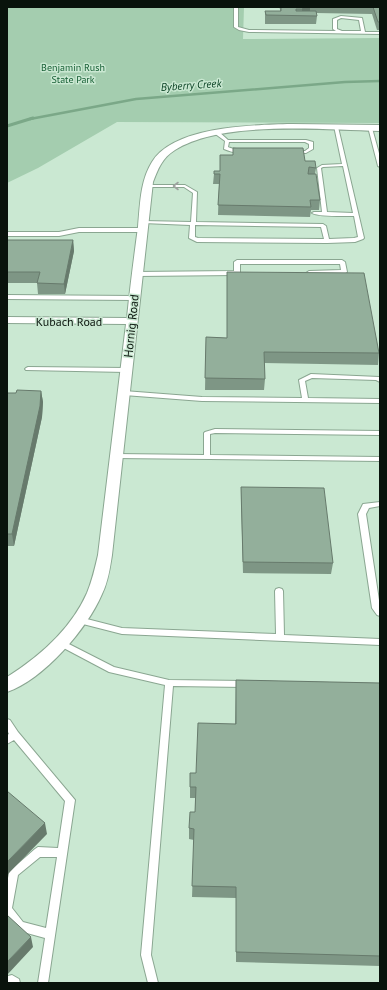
<svg xmlns="http://www.w3.org/2000/svg" width="387" height="990" viewBox="0 0 387 990" font-family="'PT Sans',sans-serif">
  <style>
    .green { fill: #a4cdaf }
    .lines { fill: none; stroke-linecap: round; stroke-linejoin: round }
    .stream-far1 { stroke: #7ba888; stroke-width: 2.5 }
    .stream { stroke: #7ba888; stroke-width: 3 }
    .lane-casing { stroke: #8aa691; stroke-width: 2 }
    .street-casing { stroke: #8aa691; stroke-width: 2 }
    .lane { fill: #fff; fill-rule: evenodd }
    .street { fill: #fff; fill-rule: evenodd }
    .wall { fill: #7e9685 }
    .shaded-wall { fill: #677a6c }
    .building { fill: #93af9b; stroke: #677a6c }
    .oneway { stroke: #9da19e }
    .labels { text-anchor: middle; dominant-baseline: central; stroke-width: 3; stroke-linejoin: round; paint-order: stroke }
    .far-park-label { font-size: 10px; fill: #175f35; stroke: #cae8d2 }
    .far-water-label { font-size: 11px; font-style: italic; fill: #063f20; stroke: #cae8d2 }
    .street-label { font-size: 12px; fill: #09130c; stroke: #cae8d2 }
  </style>
  <rect width="100%" height="100%" fill="#cae8d2"/>
  <path class="green" d="M7,7H244L243,39L380,38V123L117,122L38,168L7,183Z"/>
  <g class="lines">
    <path class="stream-far1" d="M30,119L136,99L345,82L380,81"/>
    <path class="stream" d="M7,126L33,118"/>
    <g class="lane-casing">
      <path id="lane" d="M234,7H238V27L249,30L336,31L333,29V19L341,16L362,18L365,32H380V34L249,32L239,30L234,27ZM341,18L359,20L361,31H342L337,29V20Z
        M334,126L338,127L364,238L363,239L355,242L327,243L197,242L189,238L190,225L143,223L141,222L143,221L191,222L193,193L184,187H147L145,186L147,185H185L197,192L196,222L323,224L326,226L329,239L354,238L358,237L354,216C344,216 319,217 312,213L314,212H322L317,168L322,165L342,164ZM343,166L353,213L327,212L321,168L323,167ZM195,225L321,227L324,239L198,238L195,237Z
        M368,127L372,128L380,157V167L378,166Z
        M214,131H218L228,140H306L313,142V149L306,153H293V151H305L309,148V144L305,142H229L228,147C234,150 240,148 244,151C238,154 231,152 224,149L225,141L214,133Z
        M79,228H142L145,230L142,232H79L59,236H7V232H59Z
        M237,260H342L345,262L347,272L344,274L309,275L306,273L309,271L341,270L340,264H240V273L237,275L137,276L134,274L137,272L234,271V262Z
        M7,295L134,296L137,298L134,300L7,299Z
        M28,367L126,368L129,370L126,372L26,370L25,369L26,368Z
        M311,374L379,377L380,382L376,380L312,378L305,381L308,398L380,399V403L202,401L124,395L121,393L124,391L202,397L302,398L299,380Z
        M215,429L380,431V435L215,433L210,434V455L380,457V461L116,458L113,456L116,454L204,455V433L205,432Z
        M380,502V506L369,508L366,514L380,607V616L377,615L372,608L358,514L363,504Z
        M279,588L282,589L283,591L284,635L380,639V645L122,634L79,623L76,622L75,620L76,618L79,617L122,628L276,634L275,591L276,589Z
        M61,640L114,667L169,680L245,681L248,682L249,684L248,686L245,687L173,686L151,955L158,983H148L141,955L165,685L109,672L58,645L57,643L58,641Z
        M7,719L10,720L18,732L75,800L48,983H38L45,938L16,930L7,917V883L9,873L11,870L35,849L38,847L58,848L65,801L14,740L7,744V735L9,734L7,730ZM40,857H57L46,928L23,922L12,908L18,875Z
        M12,975L19,979L20,983H8L7,979L8,976Z"/>
    </g>
    <g class="street-casing">
      <path id="street" d="M291,124L380,125V131C324,130 222,120 175,150C162,158 158,169 153,182L112,555C110,568 108,582 102,594C87,629 44,679 7,692V677C39,657 71,629 87,593C92,581 95,568 98,555L126,324L7,323V317L127,318C130,287 134,257 138,227C140,206 140,181 152,162C174,126 253,125 291,124Z"/>
    </g>
    <use href="#lane" class="lane"/>
    <use href="#street" class="street"/>
  </g>
  <path class="wall" d="M279,7H380V30H377L372,14L316,13L317,16L316,24H265V11H280V9Z
    M305,161L316,168L315,174L320,200L319,210H311L310,217L218,215L219,184H213L214,174L219,171Z
    M7,240H73L74,251L65,294H38L37,283H7Z
    M206,337L227,338L379,353L378,365L264,363L265,379L264,390H205Z
    M41,391L43,402L42,417L14,546H7V393H16Z
    M241,487L333,563L331,574L243,573L241,499Z
    M236,680L380,683V966L236,962V898L192,897L194,840L189,839V828L195,812V798H190V787L196,773L235,724Z"/>
  <path class="shaded-wall" d="M302,7H310V13L302,14Z
    M73,240L74,251L65,294L64,284Z
    M41,391L43,402L42,417L14,546L12,534Z
    M45,823L47,834L7,875V862Z
    M31,937L33,947L7,975V962Z"/>
  <path class="building" d="M281,7H302L303,9H296V11H316L317,16L266,15L265,11H281Z
    M373,7H380V22H378Z
    M233,148H303L305,161H315L316,168L309,167L308,174H316L320,200H310L311,207L218,205L220,174H214V171H220V155H233Z
    M7,240H73L64,284L37,283L40,272H7Z
    M227,272L364,273L379,353L264,352L265,379L205,378L206,337L227,338Z
    M17,390L41,391L40,406L12,534H7V393H16Z
    M241,487L324,488L333,563L243,562Z
    M236,680L380,683V956L236,952V887L192,886L194,829L189,828L190,812H195L196,787H190V773H196L198,723L236,724Z
    M7,791L45,823L7,862Z
    M7,915L31,937L7,962Z"/>
  <defs><path id="oneway-chevron" d="M-2-3.5L2.5 0L-2 3.5" fill="none" stroke-width="1.6" stroke-linecap="round" stroke-linejoin="round"/></defs>
  <use class="oneway" href="#oneway-chevron" transform="translate(176 186) rotate(180)"/>
  <g class="labels">
    <g class="far-park-label">
      <text x="73" y="67">Benjamin Rush<tspan x="73" dy="12">State Park</tspan></text>
    </g>
    <g class="far-water-label">
      <text transform="translate(191 85) rotate(-4)">Byberry Creek</text>
    </g>
    <g class="street-label">
      <text x="69" y="321">Kubach Road</text>
      <text transform="translate(131 326) rotate(-84)">Hornig Road</text>
    </g>
  </g>
  <rect width="387" height="990" fill="none" stroke="#09130c" stroke-width="16"/>
</svg>
